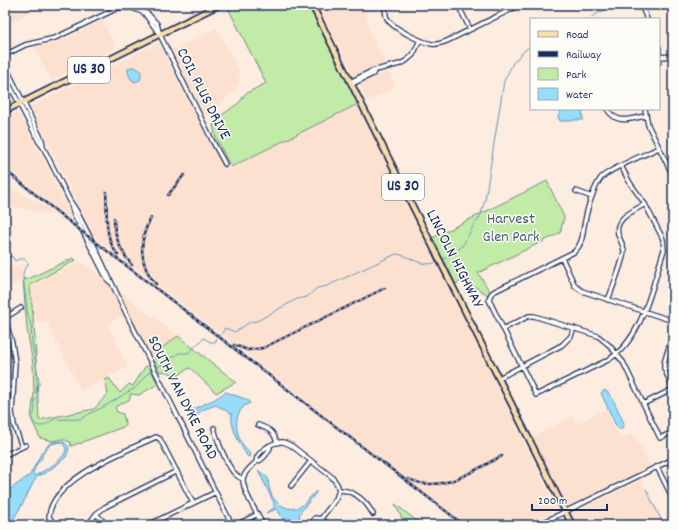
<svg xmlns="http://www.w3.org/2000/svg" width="678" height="530" viewBox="0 0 678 530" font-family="Dekko,sans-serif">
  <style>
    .built { fill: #fde1d0 }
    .green { fill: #c2eba7; stroke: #6e8d82 }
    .water { fill: #97dcf9; stroke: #6597bb; fill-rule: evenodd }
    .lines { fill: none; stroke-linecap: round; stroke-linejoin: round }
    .stream { stroke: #6597bb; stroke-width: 1 }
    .minor-casing { stroke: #1b2f5e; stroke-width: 6 }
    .major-casing { stroke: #1b2f5e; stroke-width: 8 }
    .minor { stroke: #fdfcf7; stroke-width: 3.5 }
    .major { stroke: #fbddab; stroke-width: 4.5 }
    .rail-casing { stroke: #1b2f5e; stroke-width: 2.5 }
    .rail { stroke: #fdfcf7; stroke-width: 1; stroke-dasharray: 3; stroke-linecap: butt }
    .labels { text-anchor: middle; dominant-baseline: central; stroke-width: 3; stroke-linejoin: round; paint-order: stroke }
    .shield { fill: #fdfcf7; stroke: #5f6c8c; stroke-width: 1 }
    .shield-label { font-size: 15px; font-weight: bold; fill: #1b2f5e }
    .street-label { font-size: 16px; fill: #1b2f5e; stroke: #fdfcf7 }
    .park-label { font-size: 16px; fill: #455e70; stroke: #fdfcf7 }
  </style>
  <rect width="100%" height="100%" fill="#fdece0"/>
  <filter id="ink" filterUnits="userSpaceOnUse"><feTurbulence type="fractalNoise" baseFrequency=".025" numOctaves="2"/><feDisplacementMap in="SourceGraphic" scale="8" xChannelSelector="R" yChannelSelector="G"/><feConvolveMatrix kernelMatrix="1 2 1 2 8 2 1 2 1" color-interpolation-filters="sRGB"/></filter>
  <g filter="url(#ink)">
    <path class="built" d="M5,5H45L5,25Z
      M318,5H368L367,22L369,30L385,63L354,77Z
      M102,20L116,48L51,80L34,47L51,44L63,40Z
      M217,27L240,74L239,85L213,112L203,117L170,51Z
      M158,43L225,170L358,104L365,116L401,188L402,192L419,226H421L473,330L497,385L557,510L526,525H467L93,235L32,111L31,106Z
      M388,71L396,87L367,101L361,87V82Z
      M16,113L20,115L73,219H70L5,166V118Z
      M5,186L49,208L54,215L10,206L5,209Z
      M80,261L107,282L124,315L107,324L128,367L81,391L46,320L36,324L32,286Z
      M22,265V280L5,289V267Z
      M117,289L178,336L150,357Z
      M606,409L621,439L633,433L651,467L566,509L532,437L573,417L576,424Z
      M641,480L665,525H576L570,514Z"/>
    <path class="green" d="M233,5H308L358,104L231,167L216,138L213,125L218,118L240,102L245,94L266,83L228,8Z
      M547,181L564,217L560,233L478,273L491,293L490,296L463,280L456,284L432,238Z
      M73,258L76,260L30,285L35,337L39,420L94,409L108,394L105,380L109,378L120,393L129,384L133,386L145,367L147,366L150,368L158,384L139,395L130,394V399L115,407L117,412L123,414L126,426L85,441L80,444L79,443L71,446L70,442L62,439L53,441L40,438L31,418L34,393L33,364L27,329L23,279H28Z
      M178,336L236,382L216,393L190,368L184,371L180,375C171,376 169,370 160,372L155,362V353Z
      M395,504L422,525H405Z"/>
    <path class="water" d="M131,67H135L141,71V77L140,80L135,82C131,81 127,73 128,69Z
      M562,109H582L583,120H574L570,121H560L558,117Z
      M605,390C612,394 620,415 624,423L622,429H619L616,426L601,393Z
      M226,392L248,400L250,403C233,410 234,431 243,445C246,448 249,451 250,455L249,457L247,456C240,444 230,428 232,414L216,405L202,410L193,419C191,416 191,413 192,410L215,399Z
      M63,441L69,447L68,452L66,457L46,473L39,475L34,481L23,503L10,525H5V495L9,490L30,475L42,452L49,444L52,442ZM60,442L63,443L66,449C65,460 44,471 34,476L33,473L36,465L42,458V455L49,446L52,444Z
      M258,470L268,478C269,481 268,484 269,487C272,504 291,516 305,503C309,499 312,494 316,491V493L299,514L301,525H296L291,519H283L277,509L266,513L274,508V503Z"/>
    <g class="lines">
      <path class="stream" d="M588,19L613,5
        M5,257L7,258L12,256L15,261C22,258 23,257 28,263V265C24,268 23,272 23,277L28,316L31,325L32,342L39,381V385L37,386L36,390L38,397C32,402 35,403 35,409C35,412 32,416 32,419C36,429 45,427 52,420C61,418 71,420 80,419C84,418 87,415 91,413C104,407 114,401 126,393C128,391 131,391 134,389C141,383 143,376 151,371
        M443,259C461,251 463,246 472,228C473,225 477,222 479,218C482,213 483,206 485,200L504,81L513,63L526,49L531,47
        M221,335L225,328L235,332L250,322L257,321L297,299L307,297L317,288L327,286L396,254C410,255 421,269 437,262
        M158,367L179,353H188L204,338L210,342H215L217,338
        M646,489L664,525"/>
      <g class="minor-casing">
        <path id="minor" d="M385,5C385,10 385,16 388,20C394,29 421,42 432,44C437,45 442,43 447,41L520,5
          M458,5L470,29
          M641,5L647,19
          M145,14L160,35L213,142L225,164
          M659,48V62
          M5,55L25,45L55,38L118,8H132L148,14L157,24L160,35
          M660,57L673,56
          M5,65L42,140L43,146
          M5,76L39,142L43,147L70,201L76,210L90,237L126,313L232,525
          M350,82L372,71L400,64L406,61L413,55L420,40
          M352,84L373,74L374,71
          M607,109C617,125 629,119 645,116
          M645,109L648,125L673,176
          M621,166L630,183L645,204L663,239L664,250C652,286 643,339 608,360L536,395L489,300C490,295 491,293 495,291L574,252C584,243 582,233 585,221C587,209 594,187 601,178C609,169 646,154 659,148
          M576,191L592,197
          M71,204L73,212L107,279L110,282
          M562,258L575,286L582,291L673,321
          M608,300C613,287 622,264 624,252C624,245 620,241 618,234C614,218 634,211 645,204
          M5,318L21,308
          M5,319L12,343L15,363L12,412L14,425L22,447
          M503,329L529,316H534L598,336L609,345L623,362L660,438L673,432
          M673,334L664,363V368L673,388
          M499,378L562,345L571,336L574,328
          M643,404L673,389
          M5,415L12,412
          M258,425C269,429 274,431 277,443
          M214,428C217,440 227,466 235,474C238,477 240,478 243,479
          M5,455L26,445
          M256,462C256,452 273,441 283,442C286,443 289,444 292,446L332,477L337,484L339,490L336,499L316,525
          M657,467L673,499
          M291,486L311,461
          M339,490C354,490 366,501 373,514
          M96,514L107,525
          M321,519L329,525
          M55,525L49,517C51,479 126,451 156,437L160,439L193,503
          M88,525L96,514L105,507L177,471
          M148,525L216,492
          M236,525L258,514
          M247,525L260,519
          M263,525C258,515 242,490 243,479C244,472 251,467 256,462C262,461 267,454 270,448V447
          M314,525L313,522L315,518L321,519
          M538,525L673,459"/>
      </g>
      <g class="major-casing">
        <path id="major" d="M312,5L572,525
          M5,111L219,5"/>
      </g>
      <use href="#minor" class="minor"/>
      <use href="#major" class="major"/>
      <g class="rail-casing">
        <path id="rail" d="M5,170L76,227L464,525
          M106,192C108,214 103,237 118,255
          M168,195L184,175
          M114,218C114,237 120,251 132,265
          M151,218C138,240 139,266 156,284
          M234,345L248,350L263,348L385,288
          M409,479C442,495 473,470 502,456"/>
      </g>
      <use href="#rail" class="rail"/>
    </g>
  </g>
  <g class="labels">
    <g class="shield">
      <rect x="68" y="57" width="42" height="26" rx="3"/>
      <rect x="382" y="174" width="42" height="26" rx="3"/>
    </g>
    <g class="shield-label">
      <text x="89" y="70">US 30</text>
      <text x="403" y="187">US 30</text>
    </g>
    <g class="street-label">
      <text transform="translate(203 94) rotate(63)">COIL PLUS DRIVE</text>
      <text transform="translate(454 259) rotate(63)">LINCOLN HIGHWAY</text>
      <text transform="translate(182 398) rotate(63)">SOUTH VAN DYKE ROAD</text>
    </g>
    <g class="park-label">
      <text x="511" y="219">Harvest<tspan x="511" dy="18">Glen Park</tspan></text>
    </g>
  </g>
  <rect width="678" height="530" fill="none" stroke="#fdfcf7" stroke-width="20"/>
  <rect x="10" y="10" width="658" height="510" fill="none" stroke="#1b2f5e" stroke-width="1.5" filter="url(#ink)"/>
  <rect x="530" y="18" width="130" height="92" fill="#fdfcf7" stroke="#a3aaba"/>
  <rect x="538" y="31" width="20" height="6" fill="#fbddab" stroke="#a3aaba"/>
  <text x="566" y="38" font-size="12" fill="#1b2f5e">Road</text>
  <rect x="538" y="51" width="20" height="6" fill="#1b2f5e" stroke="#a3aaba"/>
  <text x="566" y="58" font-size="12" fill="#1b2f5e">Railway</text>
  <rect x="538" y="68" width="20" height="12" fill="#c2eba7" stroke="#a3aaba"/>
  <text x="566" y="78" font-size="12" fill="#1b2f5e">Park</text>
  <rect x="538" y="88" width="20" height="12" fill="#97dcf9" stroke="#a3aaba"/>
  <text x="566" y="98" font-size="12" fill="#1b2f5e">Water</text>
  <path d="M532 504v6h75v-6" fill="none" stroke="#1b2f5e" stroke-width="2"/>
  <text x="538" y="504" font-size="12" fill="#1b2f5e" stroke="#fdfcf7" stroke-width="3" paint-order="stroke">200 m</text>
</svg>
